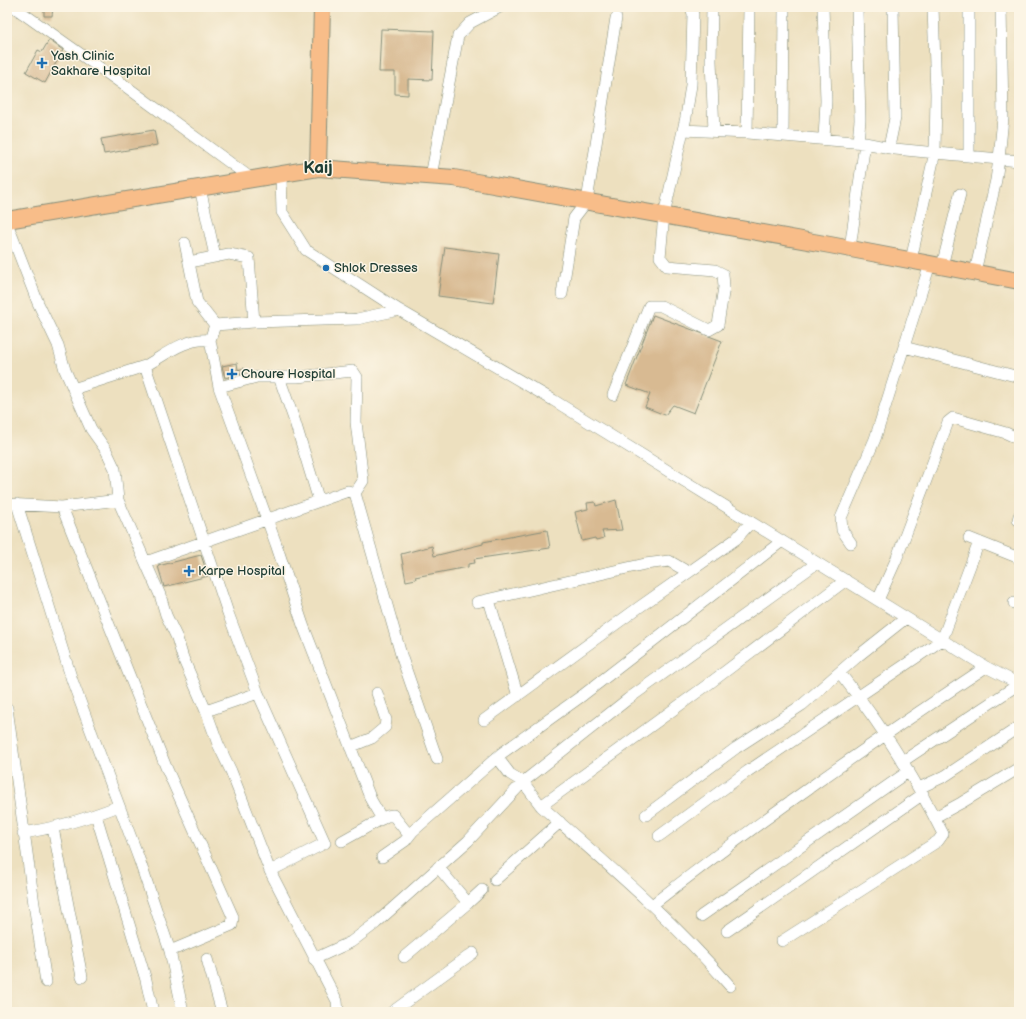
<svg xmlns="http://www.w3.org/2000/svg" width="1026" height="1019" viewBox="0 0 1026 1019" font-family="'Balsamiq Sans',sans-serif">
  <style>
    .building { fill: #d8ba92 }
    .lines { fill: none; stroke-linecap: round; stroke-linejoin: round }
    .minor-casing { stroke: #868e7a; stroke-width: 12 }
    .highway-casing { stroke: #868e7a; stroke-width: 18 }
    .minor { stroke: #fff; stroke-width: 11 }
    .highway { stroke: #f8bd89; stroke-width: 16 }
    .poi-dot { fill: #1f6fb2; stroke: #fcf5e5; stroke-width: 1.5 }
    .labels { text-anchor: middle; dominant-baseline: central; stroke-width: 3; stroke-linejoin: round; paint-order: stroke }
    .poi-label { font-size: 13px; fill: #1f3d34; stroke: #fcf5e5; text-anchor: start }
    .district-label { font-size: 17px; font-weight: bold; fill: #1f3d34; stroke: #fcf5e5 }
  </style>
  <rect width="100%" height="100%" fill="#fcf5e5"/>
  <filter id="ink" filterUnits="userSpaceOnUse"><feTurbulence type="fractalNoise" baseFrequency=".025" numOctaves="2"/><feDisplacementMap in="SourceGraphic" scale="8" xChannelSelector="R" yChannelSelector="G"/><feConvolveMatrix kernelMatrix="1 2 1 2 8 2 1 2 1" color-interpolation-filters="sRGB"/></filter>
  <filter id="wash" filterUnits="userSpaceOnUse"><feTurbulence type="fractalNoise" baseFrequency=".012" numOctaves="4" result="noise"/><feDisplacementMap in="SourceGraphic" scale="16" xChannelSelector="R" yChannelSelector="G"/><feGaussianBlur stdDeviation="0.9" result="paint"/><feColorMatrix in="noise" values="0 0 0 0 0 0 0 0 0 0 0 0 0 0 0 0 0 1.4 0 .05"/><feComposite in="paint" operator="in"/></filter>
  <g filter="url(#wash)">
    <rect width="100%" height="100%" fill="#ede0bf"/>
    <g id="blocks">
      <path class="building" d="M44,7H53L52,16H44Z
        M381,29L434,31L432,80L408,79V95L395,94V72H379Z
        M49,40L63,50L45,83L26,72L38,50L42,52Z
        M154,130L157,145L104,154L101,139Z
        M445,247L499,254L493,303L438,296Z
        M653,315L722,341L694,413L673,405L665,415L645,407L650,394L626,385Z
        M237,363L238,370L244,368L245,373L225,378L222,366Z
        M616,500L622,530L602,531L604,538L596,540L595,538L582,541L575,512L588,509L587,503L595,502L596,506Z
        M547,530L550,548L474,559L475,563L468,564V567L415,577L416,579L406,581L401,554L432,546L434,556L483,544V542Z
        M201,555L208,576L164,587L158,566Z"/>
    </g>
  </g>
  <g filter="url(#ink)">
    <use href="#blocks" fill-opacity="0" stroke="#868e7a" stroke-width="1"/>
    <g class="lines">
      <g class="minor-casing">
        <path id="minor" d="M14,7L124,85L252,179
          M712,7L711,61L714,131
          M749,7L747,133L865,143L850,248
          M823,7L826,101L824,139
          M857,7L860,120L858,142
          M969,7V155
          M1001,7L1003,118L999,159L1019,161
          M683,130L747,133
          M783,136L784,7
          M865,143L895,149L999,159L996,180L975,272
          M889,147L895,118L893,7
          M281,174L282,212L306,250L399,310L553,400L986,667L1019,684
          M431,176L458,36L470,23L500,7
          M200,188L215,256
          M7,223L38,303L58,345L65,370L91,429L106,450L115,469L118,500L160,595L166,615L177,638L183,658L206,711L218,744L231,771L270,871L337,1001L338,1012
          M185,243L197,302L215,325
          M911,260L935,152L936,94L933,7
          M189,262L229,254L249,258L254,322
          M942,266L960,194
          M562,294L574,218L587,201L616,18
          M904,347L1019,377
          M145,366C165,355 186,337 210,340
          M279,377L295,422L319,501
          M219,387L257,377H297L353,371L357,377L356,422L363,481L355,493
          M73,389L145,366L228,613L258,693L325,843L270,871
          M613,395L649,306H661L709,330L718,325L724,287L723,274L715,270L667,266L660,257L664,215L686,117L691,85L693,14L691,7
          M7,504L62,507L118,500
          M17,504L72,680L139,859L170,951L183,1012
          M62,507L166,767L233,917L232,925L170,951
          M1018,520L1019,516
          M969,538L1019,558
          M851,543L842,530L841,518L875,439L930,264
          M146,562L348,491L355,493L402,658L437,759
          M489,600L518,696
          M878,600L896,560L948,422L953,418L1006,433L1019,439
          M477,602L645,564L669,561L688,572
          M1014,603L1019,605
          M7,708L34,904L46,982
          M206,711L258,693
          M484,720L638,608L736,539L751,522
          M350,747L372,738L385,727L386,720L377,693
          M497,757L510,774L523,782L541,806
          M903,761L1019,684
          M919,788L945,776L1019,727
          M96,815L146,980L153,1012
          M646,815L736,748L802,705L858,656L906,618
          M935,817L961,803L1019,768
          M382,819L371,800L303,625L276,544L219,387L210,340L215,325L254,322L357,319L399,310
          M53,828L82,977
          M23,833C57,828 88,818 119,806
          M659,836L748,771L942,640L979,542
          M342,841L387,816L393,815L409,835
          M382,857L405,841L413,831L502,753L583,695L782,541
          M438,867L468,903L482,890
          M495,880L560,822
          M652,905C760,820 872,743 986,667
          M701,916L909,771
          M727,931L923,794
          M782,941L938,841L943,834C914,776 880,723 840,673
          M404,957L468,903
          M207,959L222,1012
          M314,959L351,942L376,923L468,841L523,782L628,699L817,563
          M730,986C673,920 607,864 541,806L710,683L846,580
          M392,1012L473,953"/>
      </g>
      <g class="highway-casing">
        <path id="highway" d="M318,168L322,7
          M7,220L318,168L454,178L830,245L1019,281"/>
      </g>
      <use href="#minor" class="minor"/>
      <use href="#highway" class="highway"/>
    </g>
  </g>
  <g class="poi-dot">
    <path d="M40 57h4v4h4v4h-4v4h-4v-4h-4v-4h4z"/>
    <circle cx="326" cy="268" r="4"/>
    <path d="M230 368h4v4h4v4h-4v4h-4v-4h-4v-4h4z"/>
    <path d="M187 565h4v4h4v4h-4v4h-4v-4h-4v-4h4z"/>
  </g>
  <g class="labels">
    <g class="poi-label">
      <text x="51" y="56">Yash Clinic<tspan x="51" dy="15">Sakhare Hospital</tspan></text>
      <text x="334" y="268">Shlok Dresses</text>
      <text x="241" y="374">Choure Hospital</text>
      <text x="198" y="571">Karpe Hospital</text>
    </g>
    <g class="district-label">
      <text x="318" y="168">Kaij</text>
    </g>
  </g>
  <rect width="1026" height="1019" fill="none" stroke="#fcf5e5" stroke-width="24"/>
</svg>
